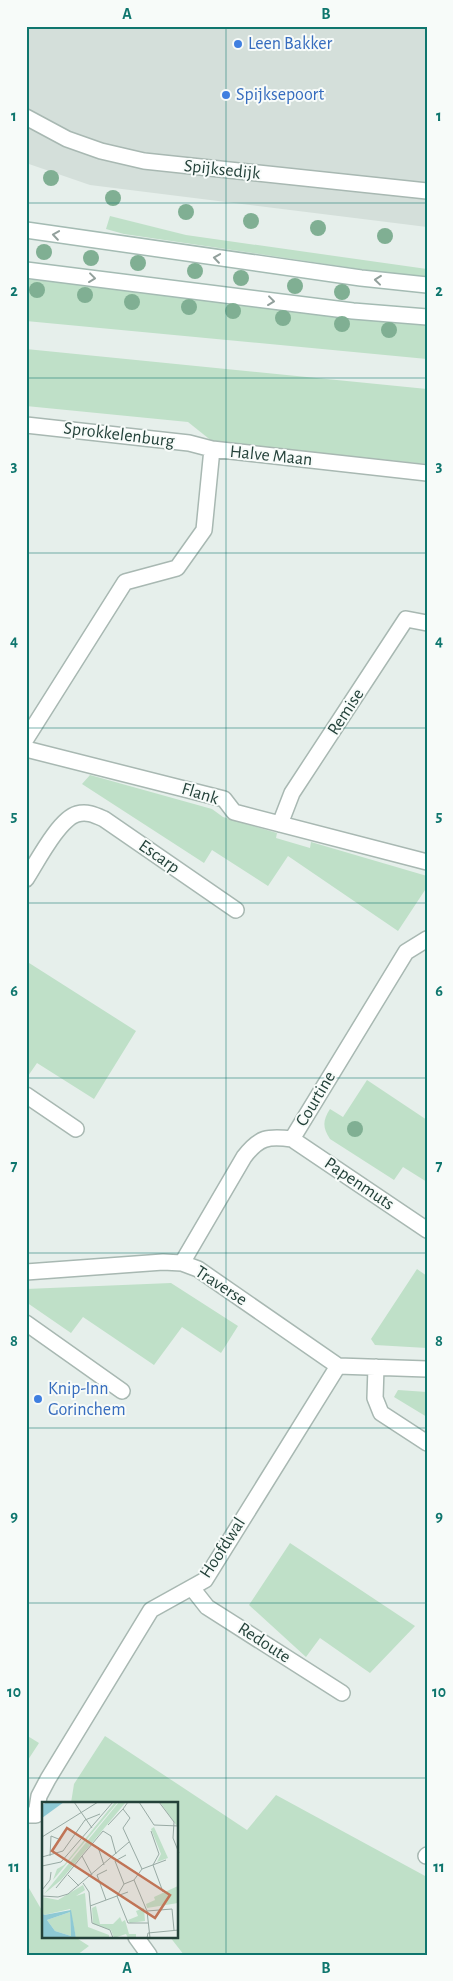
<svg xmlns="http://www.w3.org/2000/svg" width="453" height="1981" viewBox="0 0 453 1981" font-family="'Alegreya Sans',sans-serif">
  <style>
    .built { fill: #d4dfda }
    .green { fill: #bfe0c8 }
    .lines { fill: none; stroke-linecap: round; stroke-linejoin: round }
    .service-casing { stroke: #a8b8b2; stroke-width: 18 }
    .minor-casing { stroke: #a8b8b2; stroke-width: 18 }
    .secondary-casing { stroke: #a4bbb3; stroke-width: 18 }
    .service { stroke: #fff; stroke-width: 15 }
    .minor { stroke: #fff; stroke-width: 15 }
    .secondary { stroke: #fff; stroke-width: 15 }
    .tree { fill: #80af93 }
    .oneway { stroke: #92a09c }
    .grid { fill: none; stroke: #0f766e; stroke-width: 1; stroke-opacity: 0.55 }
    .shop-dot { fill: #3f7fe0; stroke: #f7fbf9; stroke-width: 2 }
    .labels { text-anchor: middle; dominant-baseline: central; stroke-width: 4; stroke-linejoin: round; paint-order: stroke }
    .shop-label { font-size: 18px; fill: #366cbe; stroke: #f7fbf9; text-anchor: start }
    .street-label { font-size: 18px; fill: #24423a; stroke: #f7fbf9 }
    .inset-road { fill: none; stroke: #98aaa4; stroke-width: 1 }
    .view { fill: #c07456; fill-opacity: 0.15; stroke: #c07456; stroke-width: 2.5 }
    .inset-edge { fill: none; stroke: #24423a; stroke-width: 2.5 }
    .neatline { fill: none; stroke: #0f766e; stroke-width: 2 }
    .grid-label { font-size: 16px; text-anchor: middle; font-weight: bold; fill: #0f766e }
  </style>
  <rect width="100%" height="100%" fill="#e6efeb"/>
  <path class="built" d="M26,26H427V227L90,185L26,163Z"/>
  <path class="green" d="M110,216L186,235L427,269V279L124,234L106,229Z
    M26,279L427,323V359L26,321Z
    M26,349L427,389V464L213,442L188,422L26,406Z
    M90,775L212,809L223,817L277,833L276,838L310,848L311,842L427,876V887L398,931L288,856L268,886L212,850L204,863L82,784Z
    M26,961L136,1031L94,1099L37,1063L28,1076L26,1075Z
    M367,1080L427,1120V1182L403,1167L394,1180L330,1139C322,1127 323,1120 330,1109L343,1117Z
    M417,1269L427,1276V1348L375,1345L371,1339Z
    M171,1283L238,1326L221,1353L182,1327L154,1365L83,1317L71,1333L26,1302V1289Z
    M398,1390L427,1392V1417L394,1397Z
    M290,1543L415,1626L370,1673L320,1638L306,1657L249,1605Z
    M26,1735L39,1743L26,1763Z
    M105,1736L247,1830L276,1795L427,1877V1955H184L170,1937H178V1804L71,1803L74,1784Z
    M26,1883L44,1914V1937H75L89,1946L77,1955H26Z"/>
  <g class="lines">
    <g class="service-casing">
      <path id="service" d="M26,117L67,139L101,151L144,161L427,191"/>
    </g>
    <g class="minor-casing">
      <path id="minor" d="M26,425L189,443L212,449
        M26,739L125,582L177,568L204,530L212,449L427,473
        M26,749L224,799L234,812L427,862
        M280,824L292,793L406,619L427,623
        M26,879C37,862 59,819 77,814C87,811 95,815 104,819L236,910
        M26,1095L76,1129
        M292,1139L427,1230
        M182,1263L244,1157C259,1137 268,1136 292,1139L406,952L427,939
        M26,1272L163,1262L182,1263L198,1269L338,1366
        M26,1323L122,1391
        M376,1367L375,1398L381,1413L427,1443
        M192,1588L207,1607L342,1693
        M26,1815H36L39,1796L48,1779L151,1610L205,1580L338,1366L427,1369
        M426,1856L427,1855
        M136,1937L149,1955"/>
    </g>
    <g class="secondary-casing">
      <path id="secondary" d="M26,230L361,278L427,285
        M26,270L353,311L427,317"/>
    </g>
    <use href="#service" class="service"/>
    <use href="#minor" class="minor"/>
    <use href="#secondary" class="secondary"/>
  </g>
  <g class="tree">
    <circle cx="51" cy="178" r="8"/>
    <circle cx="113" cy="198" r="8"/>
    <circle cx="186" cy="212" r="8"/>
    <circle cx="251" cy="221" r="8"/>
    <circle cx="318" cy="228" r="8"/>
    <circle cx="385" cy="236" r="8"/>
    <circle cx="44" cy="252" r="8"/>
    <circle cx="91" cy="258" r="8"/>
    <circle cx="138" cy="263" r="8"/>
    <circle cx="195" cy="271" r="8"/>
    <circle cx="241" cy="278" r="8"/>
    <circle cx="295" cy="286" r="8"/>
    <circle cx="37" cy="290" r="8"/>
    <circle cx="342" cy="292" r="8"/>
    <circle cx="85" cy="295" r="8"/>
    <circle cx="132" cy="302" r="8"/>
    <circle cx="189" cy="307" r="8"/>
    <circle cx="233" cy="311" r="8"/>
    <circle cx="283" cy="318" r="8"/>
    <circle cx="342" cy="324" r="8"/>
    <circle cx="389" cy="330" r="8"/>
    <circle cx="355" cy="1129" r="8"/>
  </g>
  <defs><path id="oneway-chevron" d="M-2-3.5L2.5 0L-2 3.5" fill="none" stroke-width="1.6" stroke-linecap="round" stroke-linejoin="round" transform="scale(1.25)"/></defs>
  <g class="oneway">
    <use href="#oneway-chevron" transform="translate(56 235) rotate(-172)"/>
    <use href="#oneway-chevron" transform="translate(217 258) rotate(-172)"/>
    <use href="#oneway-chevron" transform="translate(92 278) rotate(7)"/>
    <use href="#oneway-chevron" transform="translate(378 280) rotate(-174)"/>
    <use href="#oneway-chevron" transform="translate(271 301) rotate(7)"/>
  </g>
  <path class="grid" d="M226,26V1955M26,203H427M26,378H427M26,553H427M26,728H427M26,903H427M26,1078H427M26,1253H427M26,1428H427M26,1603H427M26,1778H427"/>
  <g class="shop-dot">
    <circle cx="238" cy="44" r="5"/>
    <circle cx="226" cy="95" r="5"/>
    <circle cx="38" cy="1399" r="5"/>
  </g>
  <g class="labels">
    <g class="shop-label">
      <text x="248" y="44">Leen Bakker</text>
      <text x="236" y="95">Spijksepoort</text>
      <text x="48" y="1389">Knip-Inn<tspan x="48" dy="21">Gorinchem</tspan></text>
    </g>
    <g class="street-label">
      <text transform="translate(222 170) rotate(6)">Spijksedijk</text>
      <text transform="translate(119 435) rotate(7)">Sprokkelenburg</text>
      <text transform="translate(271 456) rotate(6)">Halve Maan</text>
      <text transform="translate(346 712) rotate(-57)">Remise</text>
      <text transform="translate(200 794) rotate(17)">Flank</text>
      <text transform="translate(159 857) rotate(35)">Escarp</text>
      <text transform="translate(316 1099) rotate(-59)">Courtine</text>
      <text transform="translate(359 1184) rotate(34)">Papenmuts</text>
      <text transform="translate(221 1286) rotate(33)">Traverse</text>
      <text transform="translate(223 1548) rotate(-57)">Hoofdwal</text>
      <text transform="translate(264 1643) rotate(33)">Redoute</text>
    </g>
  </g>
  <g transform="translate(42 1802)">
    <rect width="136" height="136" fill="#e6efeb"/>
    <path d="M73,0H76L11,78L15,67L22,63ZM77,0H84L19,78L2,92ZM118,0H136V23H134ZM112,25L126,56L115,60L119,52L109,27ZM41,83L43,88L34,94L43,91L46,125L67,133V136H34L28,107L2,113L0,110V95L16,98ZM136,84V101L105,106L104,102L113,98L112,95ZM54,104L58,122H71L78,115L80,120L83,118L87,132H94V136H86L84,132L72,136L69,128L51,122L50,106ZM102,106L103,119L88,121L86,118L96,114L94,109ZM28,110L29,134L13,129L5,118Z" fill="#bfe0c8"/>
    <path d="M5,0H22L0,16V3ZM29,108L34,136H0V110L2,113ZM28,110L29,134L13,129L5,118Z" fill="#8ec9d4" fill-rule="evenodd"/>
    <path class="inset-road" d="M32,0L50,26M86,0L81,7L88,16L81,26L100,67L92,78L105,109L108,136M97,0L112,23L137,24M117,0L132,20L131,36L137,51M66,23L81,7M109,29L117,52L111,63L121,90M0,35L56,0M56,45L62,63M8,54L9,34L19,38M0,55L21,49L43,18L58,12M0,64L19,60L71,0M100,67L124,58M26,73L37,84M50,73L40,54L61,29L69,34L74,52M41,81L47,90L50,121L68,128L71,136M82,82L73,59L84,53M14,86L40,54M0,88L8,78L9,70M86,90L75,94L86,121H106M0,94L16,95L26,92L87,40M64,98L55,73L65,68M48,104L75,94L82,82L92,78M105,109L130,107L132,128M105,136L106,131L137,128"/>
    <path class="view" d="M25,26L128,93L113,116L10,49Z"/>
    <rect width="136" height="136" class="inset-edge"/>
  </g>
  <rect width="453" height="1981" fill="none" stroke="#f7fbf9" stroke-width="55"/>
  <rect x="28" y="28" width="398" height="1926" class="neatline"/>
  <g class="grid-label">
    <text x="127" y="19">A</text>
    <text x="326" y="19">B</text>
    <text x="14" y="121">1</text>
    <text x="439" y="121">1</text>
    <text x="14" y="296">2</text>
    <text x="439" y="296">2</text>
    <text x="14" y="471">3</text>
    <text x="439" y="471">3</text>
    <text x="14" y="646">4</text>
    <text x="439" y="646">4</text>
    <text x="14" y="821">5</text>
    <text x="439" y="821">5</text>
    <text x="14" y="996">6</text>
    <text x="439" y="996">6</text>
    <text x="14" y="1171">7</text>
    <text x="439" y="1171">7</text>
    <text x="14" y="1346">8</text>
    <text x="439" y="1346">8</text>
    <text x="14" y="1521">9</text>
    <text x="439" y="1521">9</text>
    <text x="14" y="1697">10</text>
    <text x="439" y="1697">10</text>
    <text x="14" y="1872">11</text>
    <text x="439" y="1872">11</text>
    <text x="127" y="1973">A</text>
    <text x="326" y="1973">B</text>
  </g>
</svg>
